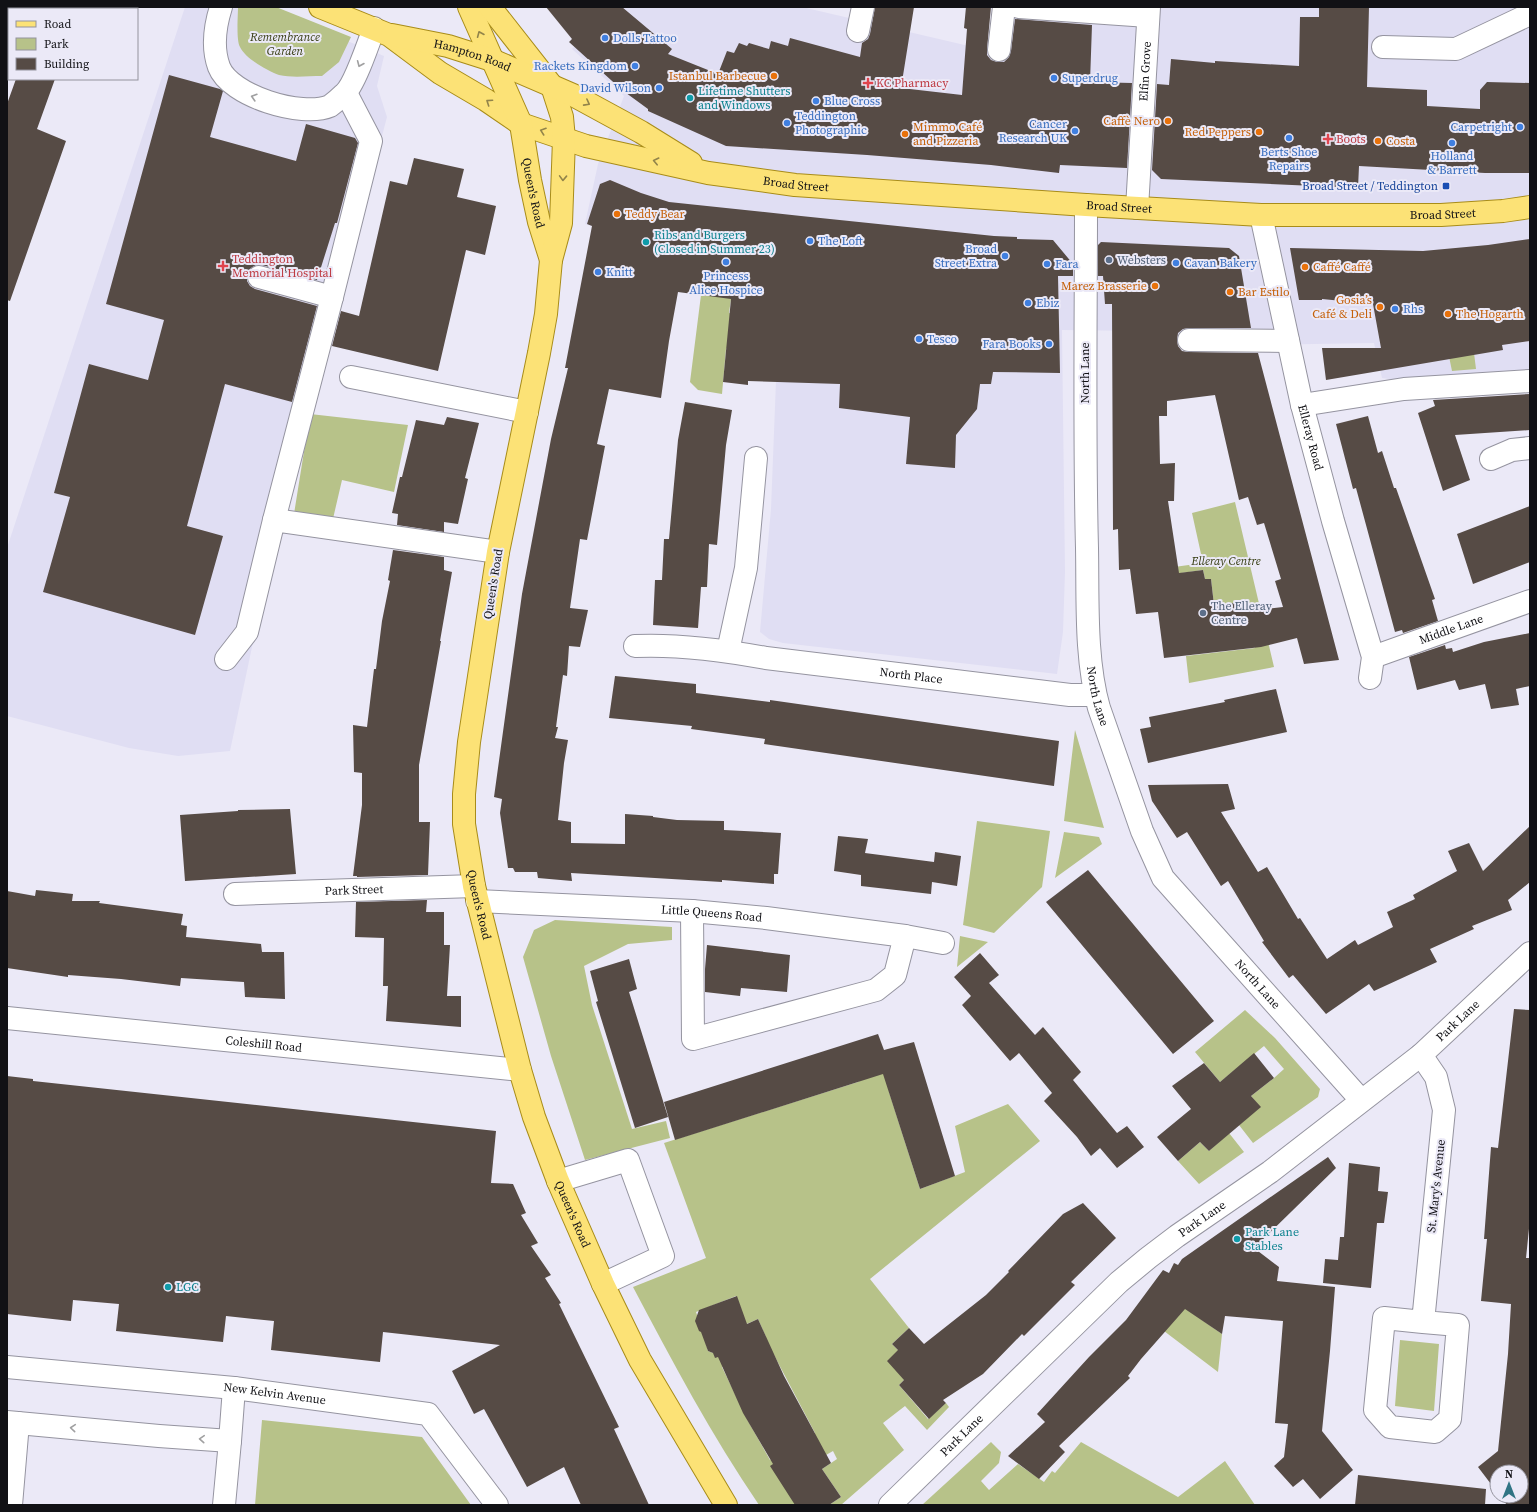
<svg xmlns="http://www.w3.org/2000/svg" width="1537" height="1512" viewBox="0 0 1537 1512" font-family="'Source Serif 4',serif">
  <style>
    .built { fill: #e0def3 }
    .green { fill: #b7c289; fill-rule: evenodd }
    .building { fill: #564b45; fill-rule: evenodd }
    .lines { fill: none; stroke-linecap: round; stroke-linejoin: round }
    .minor-casing { stroke: #9594a0; stroke-width: 24 }
    .major-casing { stroke: #a88c19; stroke-width: 24 }
    .minor { stroke: #fff; stroke-width: 22 }
    .major { stroke: #fce276; stroke-width: 22 }
    .oneway { stroke: #92844a }
    .oneway2 { stroke: #a0a0a1 }
    .shop-dot { fill: #3f7fe0; stroke: #ebe9f7; stroke-width: 1.5 }
    .food-dot { fill: #e8710a; stroke: #ebe9f7; stroke-width: 1.5 }
    .health-dot { fill: #e0444e; stroke: #ebe9f7; stroke-width: 1.5 }
    .culture-dot { fill: #0f9aa8; stroke: #ebe9f7; stroke-width: 1.5 }
    .transit-dot { fill: #1a4fb4; stroke: #ebe9f7; stroke-width: 1.5 }
    .service-dot { fill: #5c6f8a; stroke: #ebe9f7; stroke-width: 1.5 }
    .labels { text-anchor: middle; dominant-baseline: central; stroke-width: 4; stroke-linejoin: round; paint-order: stroke }
    .park-label { font-size: 12px; font-style: italic; fill: #353b10; stroke: #ebe9f7 }
    .shop-label { font-size: 12px; fill: #366cbe; stroke: #ebe9f7; text-anchor: start }
    .street-label { font-size: 12px; fill: #111115; stroke: #ebe9f7 }
    .food-label { font-size: 12px; fill: #c56008; stroke: #ebe9f7; text-anchor: start }
    .health-label { font-size: 12px; fill: #be3a42; stroke: #ebe9f7; text-anchor: start }
    .culture-label { font-size: 12px; fill: #0d838f; stroke: #ebe9f7; text-anchor: start }
    .transit-label { font-size: 12px; fill: #164399; stroke: #ebe9f7; text-anchor: end }
    .service-label { font-size: 12px; fill: #4e5e75; stroke: #ebe9f7; text-anchor: start }
  </style>
  <rect width="100%" height="100%" fill="#ebe9f7"/>
  <path class="built" d="M185,7H264L384,56L377,86L387,117L273,548L230,751L178,756L129,748L7,716V548Z
    M613,7H802L986,50L994,7H1530V377L1425,384L1382,378L1374,343L1253,345L1163,342L1145,331L1062,330L1065,572L1063,632L1057,674L783,643L769,639L760,632L771,509L776,381L793,263L630,238L585,224L598,164L624,96L572,49Z"/>
  <path class="green" d="M238,7H276L351,37L339,62L322,76C308,76 292,78 279,75C267,71 245,58 240,47C236,40 238,16 238,7Z
    M734,278L729,313L751,316L726,349L722,394L698,390L690,382L701,295L711,296L712,288Z
    M1471,329L1476,369L1452,371L1444,332Z
    M310,414L408,425L394,492L342,480L332,523L294,514Z
    M1235,502L1274,667L1189,683L1186,656L1255,648L1248,611L1238,612L1235,603L1214,605L1211,579H1205L1203,570L1131,580V573L1203,563L1192,513Z
    M1075,730L1104,828L1064,821Z
    M977,821L1050,831L1042,887L994,933L963,925Z
    M1064,832L1099,837L1102,844L1055,878Z
    M555,920L672,927V940L628,944L584,966L592,1005L632,1129L666,1121L670,1138L585,1160L551,1056L523,957L534,930Z
    M960,936L988,942L957,967Z
    M1245,1010L1275,1038L1320,1089L1318,1097L1253,1143L1239,1125L1260,1107L1251,1096L1274,1078L1284,1069L1264,1046L1220,1082L1195,1052Z
    M886,1065L889,1092L920,1189L965,1172L955,1126L1008,1104L1040,1141L870,1279L909,1328L892,1344L898,1350L904,1380L899,1385L928,1419L946,1403L949,1407L927,1430L905,1406L883,1423L904,1450L841,1505H829L841,1497L822,1469L837,1459L833,1451L826,1455L795,1505H759C712,1436 672,1361 633,1287L706,1258L664,1143L858,1082ZM736,1296L742,1311V1326L758,1319L766,1337L713,1353L708,1351L703,1333L696,1312ZM755,1349L774,1355L815,1433L770,1460L748,1421L722,1367Z
    M1229,1133L1244,1152L1199,1184L1178,1161L1200,1142L1209,1151Z
    M1182,1306L1222,1334L1218,1372L1164,1331Z
    M1400,1340L1439,1344L1434,1411L1395,1406Z
    M262,1420L422,1437L471,1505H255Z
    M991,1442L1001,1452L999,1463L981,1481L989,1490L1018,1464L1044,1482L1052,1471L1055,1473L1081,1442L1178,1497L1225,1461L1255,1505H922Z"/>
  <path class="building" d="M546,7H622L672,49L668,54L718,74L727,51L734,53L739,43L747,46L749,43L769,49L771,41L788,46L790,38L860,57L862,43L868,39L870,34L875,7H914L901,88L962,95L967,29L964,28L966,7H991L987,49V55L991,60L997,62H1004L1009,57L1011,51L1015,19L1092,25L1090,82L1132,83L1127,168L1060,165L1059,173L991,165L867,155L726,146L648,111V109L622,90L569,42L572,39Z
    M1319,7H1369L1367,87L1427,90V106L1480,109V90L1487,82L1530,83V173H1485L1359,166L1358,188L1161,179L1152,170L1157,84L1169,85L1171,59L1215,63V61L1299,66L1300,17H1319Z
    M169,75L220,89L223,91L210,137L296,161L306,124L355,138L358,143L337,223H335L317,280L262,265H256L251,268L247,273V281L250,286L255,289L317,306L292,402L225,384L187,526L223,536L195,635L43,592L70,497L54,493L89,364L148,380L164,320L106,304Z
    M16,79H55L37,129L66,141L10,301L7,300V104Z
    M414,158L464,169L457,197L496,206L485,255L466,250L438,371L332,346L341,311L359,316L390,181L407,185Z
    M610,180L641,193L669,202L801,216L994,236L1017,237V239L1053,240L1073,264V276H1058L1060,373L993,372L991,384H980L977,409L956,435L955,468L906,464L910,417L839,408L840,384L748,381V385L723,382L731,299L678,292L669,341L661,398L609,389L597,444L605,446L587,540L580,539L570,608L588,610L580,647L569,646L567,676L563,675L556,727H558L555,738L568,740L564,763L558,820L571,822V843L625,844V814L653,816V817L677,820L724,821V830L781,833L778,874H774V884L722,880V882L571,873L572,881L538,878L537,872H515L513,868H508L500,813L502,799L494,797L522,594L551,439L568,368H565L592,226L587,224L600,184Z
    M1530,239V341L1502,345L1503,350L1326,380L1322,348H1381L1373,304L1322,299V300H1299L1290,248L1423,251L1488,245Z
    M1101,242L1229,248L1239,256L1251,328H1189L1183,329L1178,333L1177,340L1178,346L1182,351L1188,352L1258,353L1339,660L1304,664L1297,638L1261,647L1164,658L1158,612L1136,614L1130,569L1119,570L1118,529L1113,530L1112,304H1105L1103,276H1098V245ZM1215,395L1239,500L1248,497L1257,525L1264,523L1281,579L1275,581L1283,607L1238,612L1235,603L1214,605L1211,579H1205L1203,570L1179,573L1168,501H1174L1175,463L1160,464L1159,416H1167V401Z
    M1530,394V430L1455,435L1470,480L1443,491L1418,413L1435,406L1433,400Z
    M685,402L732,410L726,445L717,545L709,544L707,587H701L698,628L653,625L655,580H662L664,539H669L678,440Z
    M1368,416L1378,453L1382,451L1394,488H1396L1435,599L1432,600L1438,621L1403,633L1402,630L1395,632L1356,488L1353,489L1336,424Z
    M447,417L479,423L465,478L468,479L458,524L444,522V532L397,525L398,514L392,513L400,477H402L416,420L444,425Z
    M1530,506V562L1473,584L1457,534Z
    M393,550L444,557V570L452,572L440,641H441L419,765V822H430L428,875L357,877V876H353L362,805V773L354,772L353,725L367,727L374,669H376L382,621L390,581L388,580Z
    M1530,633V686L1516,689L1519,705L1491,709L1485,684L1459,690L1455,680L1417,690L1409,657L1445,645L1446,649L1452,648L1453,652L1484,642Z
    M615,676L696,684V693L770,702V700L1059,741L1054,786L764,744L765,739L691,729L692,726L609,718Z
    M1276,689L1287,732L1148,763L1140,729L1151,727L1149,717L1225,702L1224,700Z
    M1228,784L1235,809L1221,812L1258,872L1267,867L1298,919L1300,918L1327,959L1355,940L1358,945L1393,927L1387,912L1415,899L1413,895L1457,871L1448,851L1469,843L1483,871L1530,826V882L1508,900L1512,910L1472,926L1474,929L1430,949L1437,962L1374,991L1369,984L1326,1014L1293,975L1289,978L1262,942L1264,941L1228,881L1221,886L1187,832L1177,838L1152,801L1148,785Z
    M290,809L296,874L185,881L180,815L238,811V810Z
    M838,836L868,839L865,853L934,862L935,852L961,856L957,886L932,882L931,894L861,886V875L834,871Z
    M1088,870L1214,1021L1173,1054L1046,902Z
    M36,890L73,894L72,901H100L99,903L183,914L181,925L187,926L186,937L261,944L262,952H284L285,999L245,997L244,982L181,978L180,986L121,979L68,975V977L7,968V891L35,896Z
    M427,900L426,912H444V945H450L447,996H461V1027L386,1021L388,986H383L384,938L355,937L356,902Z
    M707,945L790,955L787,992L741,988L740,996L705,992V969Z
    M980,953L999,975L989,983L1035,1035L1043,1027L1081,1072L1073,1080L1117,1133L1127,1126L1144,1147L1117,1168L1100,1148L1091,1156L1077,1137L1044,1101L1052,1093L1019,1053L1010,1061L962,1005L971,996L954,977Z
    M629,959L637,989L629,992L668,1117L635,1128L596,1002L598,1001L590,971Z
    M1514,1009L1530,1010V1219L1526,1258H1530V1505H1507L1500,1496H1521V1472H1497V1492L1478,1467L1498,1451L1508,1354L1511,1304L1481,1301L1487,1239H1484L1491,1147L1498,1148Z
    M878,1034L884,1050L914,1042L955,1176L920,1189L883,1074L675,1140L664,1102Z
    M1254,1053L1274,1078L1251,1096L1261,1107L1209,1151L1200,1142L1178,1161L1157,1137L1191,1109L1172,1086L1204,1063L1220,1082Z
    M7,1076L33,1079V1081L496,1131L491,1183L513,1184L526,1213L521,1215L538,1243L531,1246L551,1275L545,1278L561,1303L559,1304L619,1427L614,1429L649,1505H581L564,1467L527,1487L484,1409L474,1414L452,1371L500,1345L383,1332L380,1362L271,1350L274,1321L226,1316L223,1342L116,1331L119,1304L73,1300L71,1321L7,1314Z
    M1328,1157L1336,1168L1254,1248L1279,1267L1277,1281L1335,1287L1330,1351L1322,1431L1353,1470L1320,1499L1303,1479L1293,1487L1274,1466L1284,1457L1288,1424L1275,1423L1283,1321L1225,1316L1222,1334L1185,1309L1141,1359L1128,1376L1130,1378L1059,1446L1065,1452L1039,1479L1008,1456L1045,1422L1037,1414L1089,1357L1126,1320L1163,1270L1169,1273L1174,1263L1178,1265L1182,1259Z
    M1349,1163L1380,1167L1378,1191L1388,1192L1384,1223H1377L1371,1288L1323,1283L1325,1259L1338,1260L1340,1237H1344Z
    M1083,1203L1116,1238L1071,1282L1075,1285L1024,1336L1022,1334L983,1374L943,1400L946,1403L929,1419L899,1385L904,1380L887,1361L898,1350L892,1344L909,1328L924,1344L986,1295L1009,1272L1008,1271L1063,1214Z
    M737,1296L747,1324L758,1319L784,1376L831,1463L822,1469L841,1497L829,1505H795L770,1466L773,1464L743,1413L718,1357L715,1358L713,1353L708,1351L701,1332L699,1331L695,1321L699,1310Z
    M1358,1475L1486,1489L1485,1505H1355Z"/>
  <g class="lines">
    <g class="minor-casing">
      <g id="minor">
        <path d="M221,7C215,26 212,48 219,67C230,96 302,118 330,106C334,103 340,98 344,94C354,86 369,42 374,28"/>
        <path d="M1019,7L1148,16"/>
        <path d="M7,11L8,7"/>
        <path d="M858,31L863,7"/>
        <path d="M1383,47L1456,49L1530,14"/>
        <path d="M999,50L1004,7"/>
        <path id="s1" d="M1086,205C1086,319 1084,434 1087,548C1088,599 1085,659 1099,708L1142,831L1163,878L1361,1100"/>
        <path id="s2" d="M1137,208L1149,7"/>
        <path id="s3" d="M1261,215L1302,405L1333,521L1373,657L1370,678"/>
        <path d="M259,277L332,297"/>
        <path d="M1189,340L1288,341"/>
        <path d="M351,377L527,412"/>
        <path d="M1302,405L1404,389L1530,381"/>
        <path d="M1491,459L1512,450L1530,448"/>
        <path d="M274,520L332,297L371,141L346,93"/>
        <path id="s4" d="M635,646C679,644 723,650 766,658L1070,695H1095"/>
        <path d="M728,651L746,568L756,458"/>
        <path id="s5" d="M1373,657L1530,601"/>
        <path d="M226,659L247,632L274,520L498,552"/>
        <path id="s6" d="M235,894L474,886"/>
        <path id="s7" d="M477,901L692,911L766,918L905,936L943,943"/>
        <path d="M692,911L693,1039L876,990L895,975L905,936"/>
        <path id="s8" d="M7,1018L520,1070"/>
        <path d="M1421,1055L1436,1077L1444,1110L1423,1322L1384,1318L1375,1410L1390,1427L1435,1432L1450,1419L1458,1325L1423,1322"/>
        <path d="M558,1181L628,1160L663,1256L603,1284"/>
        <path id="s9" d="M7,1367L234,1388L428,1414L497,1505"/>
        <path d="M7,1422L159,1436L230,1441L234,1388"/>
        <path d="M11,1505L18,1423"/>
        <path d="M224,1505L230,1441"/>
        <path id="s10" d="M890,1505L1119,1282L1148,1258L1177,1236L1270,1172L1421,1055L1530,953"/>
      </g>
    </g>
    <g class="major-casing">
      <g id="major">
        <path id="s11" d="M320,7L389,35L440,73L486,100L521,124L586,146L708,173L795,185L1086,205L1261,215H1441L1503,211L1530,207"/>
        <path id="s12" d="M469,7L521,124L530,180L539,222L551,260"/>
        <path id="s13" d="M490,7L552,86L562,117L564,139L561,223L551,260L546,314L539,353L498,552L469,742L464,794V824L474,886L520,1070L534,1117L558,1181L603,1284L640,1360L726,1505"/>
        <path id="s14" d="M392,35L448,46L492,60L573,95L641,132L691,163"/>
      </g>
    </g>
    <use href="#minor" class="minor"/>
    <use href="#major" class="major"/>
  </g>
  <defs><path id="oneway-chevron" d="M-2-3.5L2.5 0L-2 3.5" fill="none" stroke-width="1.6" stroke-linecap="round" stroke-linejoin="round"/></defs>
  <g class="oneway">
    <use href="#oneway-chevron" transform="translate(480 34) rotate(-113)"/>
    <use href="#oneway-chevron" transform="translate(489 102) rotate(-146)"/>
    <use href="#oneway-chevron" transform="translate(587 103) rotate(28)"/>
    <use href="#oneway-chevron" transform="translate(543 131) rotate(-161)"/>
    <use href="#oneway-chevron" transform="translate(656 161) rotate(-167)"/>
    <use href="#oneway-chevron" transform="translate(563 178) rotate(92)"/>
  </g>
  <g class="oneway2">
    <use href="#oneway-chevron" transform="translate(360 64) rotate(113)"/>
    <use href="#oneway-chevron" transform="translate(254 97) rotate(-163)"/>
    <use href="#oneway-chevron" transform="translate(73 1428) rotate(-175)"/>
    <use href="#oneway-chevron" transform="translate(202 1439) rotate(-176)"/>
  </g>
  <g class="shop-dot">
    <circle cx="605" cy="38" r="4"/>
    <circle cx="635" cy="66" r="4"/>
    <circle cx="1054" cy="78" r="4"/>
    <circle cx="659" cy="88" r="4"/>
    <circle cx="816" cy="101" r="4"/>
    <circle cx="787" cy="123" r="4"/>
    <circle cx="1520" cy="127" r="4"/>
    <circle cx="1075" cy="131" r="4"/>
    <circle cx="1289" cy="138" r="4"/>
    <circle cx="1452" cy="143" r="4"/>
    <circle cx="810" cy="241" r="4"/>
    <circle cx="1005" cy="256" r="4"/>
    <circle cx="726" cy="262" r="4"/>
    <circle cx="1176" cy="263" r="4"/>
    <circle cx="1047" cy="264" r="4"/>
    <circle cx="598" cy="272" r="4"/>
    <circle cx="1028" cy="303" r="4"/>
    <circle cx="1395" cy="309" r="4"/>
    <circle cx="919" cy="339" r="4"/>
    <circle cx="1049" cy="344" r="4"/>
  </g>
  <g class="food-dot">
    <circle cx="774" cy="76" r="4"/>
    <circle cx="1168" cy="121" r="4"/>
    <circle cx="1259" cy="132" r="4"/>
    <circle cx="905" cy="134" r="4"/>
    <circle cx="1378" cy="141" r="4"/>
    <circle cx="617" cy="214" r="4"/>
    <circle cx="1305" cy="267" r="4"/>
    <circle cx="1155" cy="286" r="4"/>
    <circle cx="1230" cy="292" r="4"/>
    <circle cx="1380" cy="307" r="4"/>
    <circle cx="1448" cy="314" r="4"/>
  </g>
  <g class="health-dot">
    <path d="M866 77h4v4h4v4h-4v4h-4v-4h-4v-4h4z"/>
    <path d="M1326 133h4v4h4v4h-4v4h-4v-4h-4v-4h4z"/>
    <path d="M221 260h4v4h4v4h-4v4h-4v-4h-4v-4h4z"/>
  </g>
  <g class="culture-dot">
    <circle cx="690" cy="98" r="4"/>
    <circle cx="646" cy="242" r="4"/>
    <circle cx="1237" cy="1239" r="4"/>
    <circle cx="168" cy="1287" r="4"/>
  </g>
  <rect class="transit-dot" x="1442" y="182" width="8" height="8" rx="2"/>
  <g class="service-dot">
    <circle cx="1109" cy="260" r="4"/>
    <circle cx="1203" cy="613" r="4"/>
  </g>
  <g class="labels">
    <g class="park-label">
      <text x="285" y="37">Remembrance<tspan x="285" dy="14">Garden</tspan></text>
      <text x="1226" y="561">Elleray Centre</text>
    </g>
    <g class="shop-label">
      <text x="613" y="38">Dolls Tattoo</text>
      <text x="627" y="66" text-anchor="end">Rackets Kingdom</text>
      <text x="1062" y="78">Superdrug</text>
      <text x="651" y="88" text-anchor="end">David Wilson</text>
      <text x="824" y="101">Blue Cross</text>
      <text x="795" y="116">Teddington<tspan x="795" dy="14">Photographic</tspan></text>
      <text x="1067" y="124" text-anchor="end">Cancer<tspan x="1067" dy="14">Research UK</tspan></text>
      <text x="1512" y="127" text-anchor="end">Carpetright</text>
      <text x="1289" y="152" text-anchor="middle">Berts Shoe<tspan x="1289" dy="14">Repairs</tspan></text>
      <text x="1452" y="156" text-anchor="middle">Holland<tspan x="1452" dy="14">&amp; Barrett</tspan></text>
      <text x="818" y="241">The Loft</text>
      <text x="997" y="249" text-anchor="end">Broad<tspan x="997" dy="14">Street Extra</tspan></text>
      <text x="1184" y="263">Cavan Bakery</text>
      <text x="1055" y="264">Fara</text>
      <text x="606" y="272">Knitt</text>
      <text x="726" y="276" text-anchor="middle">Princess<tspan x="726" dy="14">Alice Hospice</tspan></text>
      <text x="1036" y="303">Ebiz</text>
      <text x="1403" y="309">Rhs</text>
      <text x="927" y="339">Tesco</text>
      <text x="1041" y="344" text-anchor="end">Fara Books</text>
    </g>
    <g class="street-label">
      <text stroke="none"><textPath href="#s14" startOffset="83">Hampton Road</textPath></text>
      <text stroke="none"><textPath href="#s2" startOffset="137">Elfin Grove</textPath></text>
      <text stroke="none"><textPath href="#s11" startOffset="516">Broad Street</textPath></text>
      <text stroke="none"><textPath href="#s12" startOffset="198">Queen's Road</textPath></text>
      <text stroke="none"><textPath href="#s11" startOffset="840">Broad Street</textPath></text>
      <text stroke="none"><textPath href="#s11" startOffset="1164">Broad Street</textPath></text>
      <text transform="translate(1085 373) rotate(-90)">North Lane</text>
      <text stroke="none"><textPath href="#s3" startOffset="228">Elleray Road</textPath></text>
      <text transform="translate(493 584) rotate(-81)">Queen's Road</text>
      <text stroke="none"><textPath href="#s5" startOffset="83">Middle Lane</textPath></text>
      <text stroke="none"><textPath href="#s4" startOffset="278">North Place</textPath></text>
      <text stroke="none"><textPath href="#s1" startOffset="492">North Lane</textPath></text>
      <text stroke="none"><textPath href="#s6" startOffset="119">Park Street</textPath></text>
      <text stroke="none"><textPath href="#s13" startOffset="931">Queen's Road</textPath></text>
      <text stroke="none"><textPath href="#s7" startOffset="235">Little Queens Road</textPath></text>
      <text stroke="none"><textPath href="#s1" startOffset="828">North Lane</textPath></text>
      <text stroke="none"><textPath href="#s10" startOffset="748">Park Lane</textPath></text>
      <text stroke="none"><textPath href="#s8" startOffset="258">Coleshill Road</textPath></text>
      <text transform="translate(1436 1186) rotate(-84)">St. Mary's Avenue</text>
      <text stroke="none"><textPath href="#s13" startOffset="1255">Queen's Road</textPath></text>
      <text stroke="none"><textPath href="#s10" startOffset="424">Park Lane</textPath></text>
      <text stroke="none"><textPath href="#s9" startOffset="269">New Kelvin Avenue</textPath></text>
      <text stroke="none"><textPath href="#s10" startOffset="100">Park Lane</textPath></text>
    </g>
    <g class="food-label">
      <text x="766" y="76" text-anchor="end">Istanbul Barbecue</text>
      <text x="1160" y="121" text-anchor="end">Caffè Nero</text>
      <text x="913" y="127">Mimmo Café<tspan x="913" dy="14">and Pizzeria</tspan></text>
      <text x="1251" y="132" text-anchor="end">Red Peppers</text>
      <text x="1386" y="141">Costa</text>
      <text x="625" y="214">Teddy Bear</text>
      <text x="1313" y="267">Caffé Caffé</text>
      <text x="1147" y="286" text-anchor="end">Marez Brasserie</text>
      <text x="1238" y="292">Bar Estilo</text>
      <text x="1372" y="300" text-anchor="end">Gosia’s<tspan x="1372" dy="14">Café &amp; Deli</tspan></text>
      <text x="1456" y="314">The Hogarth</text>
    </g>
    <g class="health-label">
      <text x="876" y="83">KC Pharmacy</text>
      <text x="1336" y="139">Boots</text>
      <text x="232" y="259">Teddington<tspan x="232" dy="14">Memorial Hospital</tspan></text>
    </g>
    <g class="culture-label">
      <text x="698" y="91">Lifetime Shutters<tspan x="698" dy="14">and Windows</tspan></text>
      <text x="654" y="235">Ribs and Burgers<tspan x="654" dy="14">(Closed in Summer 23)</tspan></text>
      <text x="1245" y="1232">Park Lane<tspan x="1245" dy="14">Stables</tspan></text>
      <text x="176" y="1287">LGC</text>
    </g>
    <g class="transit-label">
      <text x="1438" y="186">Broad Street / Teddington</text>
    </g>
    <g class="service-label">
      <text x="1117" y="260">Websters</text>
      <text x="1211" y="606">The Elleray<tspan x="1211" dy="14">Centre</tspan></text>
    </g>
  </g>
  <rect width="1537" height="1512" fill="none" stroke="#111115" stroke-width="16"/>
  <rect x="8" y="8" width="130" height="72" fill="#ebe9f7" stroke="#94939d"/>
  <rect x="16" y="21" width="20" height="6" fill="#fce276" stroke="#94939d"/>
  <text x="44" y="28" font-size="12" fill="#111115">Road</text>
  <rect x="16" y="38" width="20" height="12" fill="#b7c289" stroke="#94939d"/>
  <text x="44" y="48" font-size="12" fill="#111115">Park</text>
  <rect x="16" y="58" width="20" height="12" fill="#564b45" stroke="#94939d"/>
  <text x="44" y="68" font-size="12" fill="#111115">Building</text>
  <g transform="translate(1509 1484)"><circle r="19" fill="#ebe9f7" stroke="#94939d"/>
  <path d="M0-3L7 15L0 10L-7 15Z" fill="#307484"/>
  <text y="-6" font-size="11" font-weight="bold" text-anchor="middle" fill="#111115">N</text>
  </g>
</svg>
